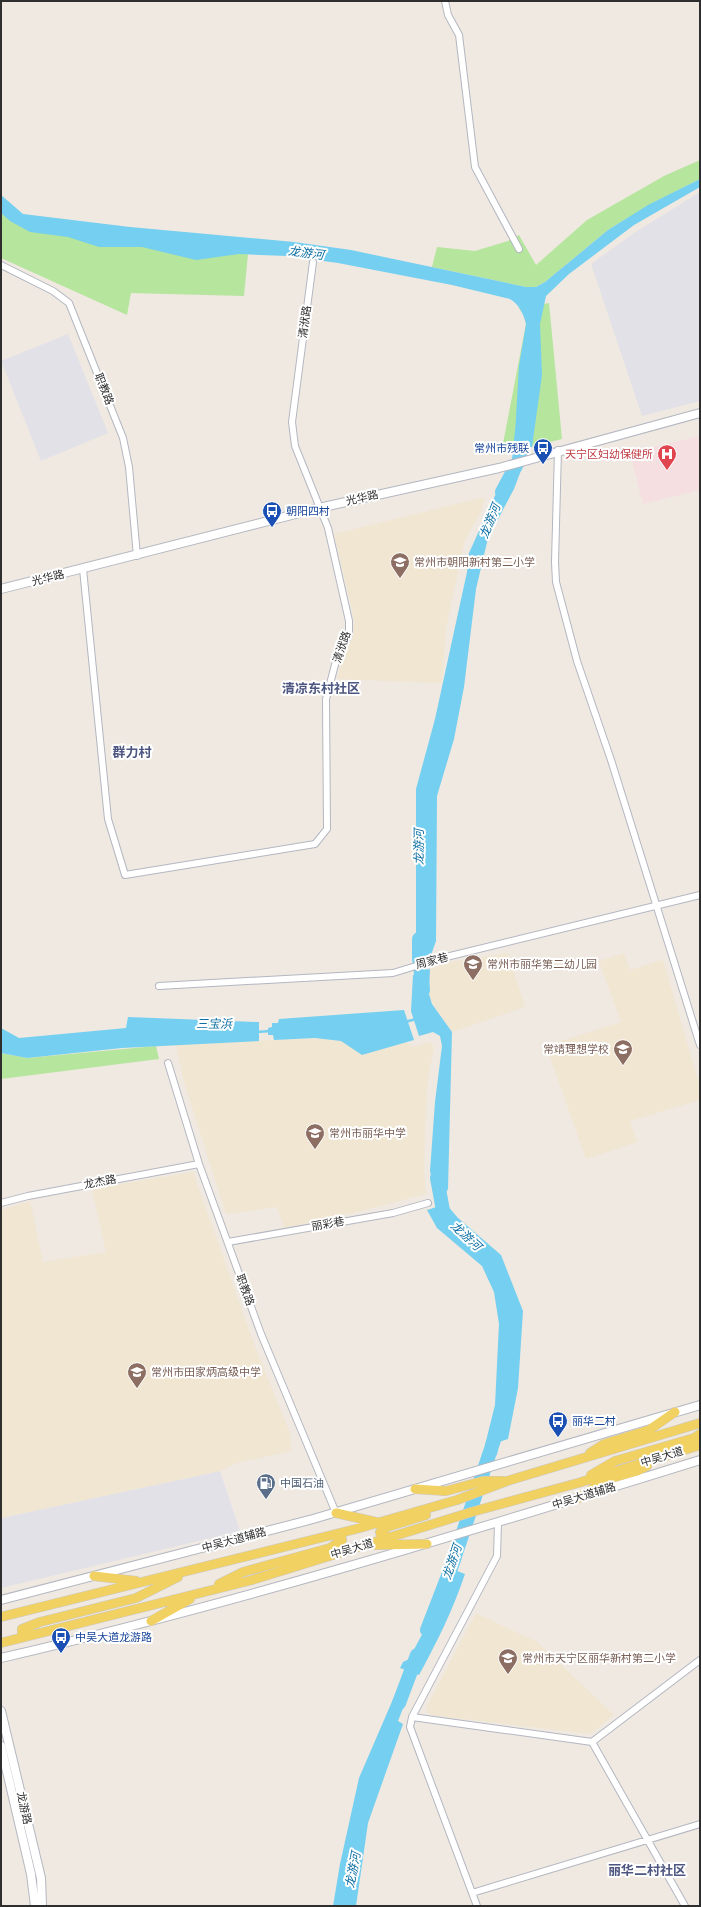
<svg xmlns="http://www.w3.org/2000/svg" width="701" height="1907" viewBox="0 0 701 1907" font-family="'Work Sans','Noto Sans SC',sans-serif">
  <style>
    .industrial { fill: #e3e1e8 }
    .education { fill: #f0e6d1 }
    .medical { fill: #f5dfe0 }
    .green { fill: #b6e59e }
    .water { fill: #75cff0 }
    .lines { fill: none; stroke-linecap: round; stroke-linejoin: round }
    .stream { stroke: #75cff0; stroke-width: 2.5 }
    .river { stroke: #75cff0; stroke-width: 14 }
    .minor-casing { stroke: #b4b7c1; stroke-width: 8 }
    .secondary-casing { stroke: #b4b7c1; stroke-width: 10 }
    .primary-casing { stroke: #c9c9c9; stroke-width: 10 }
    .minor { stroke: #fff; stroke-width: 6 }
    .secondary { stroke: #fff; stroke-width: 8 }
    .primary { stroke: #f2d163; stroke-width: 9 }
    .labels { text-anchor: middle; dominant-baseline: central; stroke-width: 4; stroke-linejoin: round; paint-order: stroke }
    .street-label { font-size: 11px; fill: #2e2e2e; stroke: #fff }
    .transit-label { font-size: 11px; fill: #164399; stroke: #fff; text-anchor: start }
    .health-label { font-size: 11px; fill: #be3a42; stroke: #fff; text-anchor: end }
    .education-label { font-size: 11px; fill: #785e54; stroke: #fff; text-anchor: start }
    .service-label { font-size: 11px; fill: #4e5e75; stroke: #fff; text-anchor: start }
    .water-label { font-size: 12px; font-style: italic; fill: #0d6fa3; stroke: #fff }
    .quarter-label { font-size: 13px; font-weight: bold; fill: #4d5680; stroke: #fff }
  </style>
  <rect width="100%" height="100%" fill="#efe9e1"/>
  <path class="industrial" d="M700,192V401L642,416L591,264L637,231Z
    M68,334L108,433L41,461L1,361Z
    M220,1471L240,1531L1,1588V1518Z"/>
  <path class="education" d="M485,497L481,512L465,540L446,628L442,683L337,679L342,661L353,636L354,619L334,534Z
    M508,953L525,1007L452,1032L433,1004L429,994L430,969L450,962Z
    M624,953L630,970L663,960L700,1087V1100L630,1121L637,1142L586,1159L546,1046L621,1022L599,961Z
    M315,1038L341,1041L362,1055L406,1042L412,1047L430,1042L434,1048L428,1078L425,1128L424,1171L426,1194L357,1212L284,1228L277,1207L226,1214L184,1082L176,1045Z
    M193,1172L254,1344L290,1433L291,1451L237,1463L220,1471L1,1518V1210L30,1201L43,1262L106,1252L92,1189Z
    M476,1613L537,1642L614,1715L590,1734L430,1715L426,1708Z"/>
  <path class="medical" d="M700,436V490L643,504L630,453Z"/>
  <path class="green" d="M700,160V179L649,205L608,230L545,282L536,287H526L432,267L437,247L475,251L508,241L519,235L536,265L587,220L664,176Z
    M1,200L20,221L248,254L244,296L131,293L127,315L1,258Z
    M549,303L562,439L501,454L526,324L525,317L519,308Z
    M156,1046L159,1059L1,1079V1053L27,1058Z"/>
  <path class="water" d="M700,179V187L634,225L569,274L546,296L540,324L542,375L532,447L514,451L519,366L526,324C524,315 519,304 510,299L452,285L338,263L287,256L239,254L196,260L142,247H99L68,237L30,232L10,221L1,213V195L23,214L130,227L294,242L351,250L526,287H536L545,282L608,230L648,205Z
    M520,473L514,489L488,538L476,589L464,687L454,739L437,796L436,941L431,955L416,958V789L435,719L467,572L469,553L503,478Z
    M430,969L429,994L432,1004L452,1032L448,1189L444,1196L436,1198L430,1171L435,1102L442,1046L440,1036L433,1032L419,1036L411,1011L413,975Z
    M404,1010L414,1040L362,1055L341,1041L315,1038L274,1040L273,1035H268V1028L272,1027V1023H278L279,1019Z
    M128,1017L259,1022V1041L122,1048L27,1058L1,1053V1028L19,1038L126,1028Z
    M446,1204L458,1218L501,1255L523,1311L518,1388L508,1439L499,1442L497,1455L485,1459L489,1447L485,1445L495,1405L499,1324L494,1292L482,1266L437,1228L427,1210Z
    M461,1561L457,1571L465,1574C453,1610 437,1642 419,1675L400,1668L403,1662L409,1659L444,1593L443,1579L450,1564Z
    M400,1683L411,1688L398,1721L403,1724L368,1823L356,1906H333L340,1864L359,1778Z"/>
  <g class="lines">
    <path class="stream" d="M405,1022L416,1019
      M257,1032L270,1031"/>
    <path class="river" d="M502,492L519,460L522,431
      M419,939V958L423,990
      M437,1178L444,1216L449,1220
      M427,1630L451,1568L494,1440
      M399,1703L417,1655"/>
    <g class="minor-casing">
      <path id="minor" d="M445,1L448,15L459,35L475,167L519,249
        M1,265L53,291L69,303L123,438L129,467L137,556
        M558,450L555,562L556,582L577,661L611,760L700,1045
        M83,569L108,819L125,875L315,844L327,829L326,699L336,661L349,634V621L328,528L295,446L292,422L313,262
        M159,986L393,973L442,958L700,895
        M168,1063L199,1164L261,1334L336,1513
        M1,1203L28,1196L199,1164
        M228,1242L393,1213L428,1203
        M412,1717L592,1742L685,1906
        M592,1742L700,1660
        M472,1893L700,1824
        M477,1906L410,1727L412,1717L497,1556L498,1523"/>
    </g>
    <g class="secondary-casing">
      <path id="secondary" d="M1,589L319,508L499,468L700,413
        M1,1600L313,1519L700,1405
        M1,1658C237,1603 468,1532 700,1460
        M1,1711L41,1878L42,1906
        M1,1746L31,1874L35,1906"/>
    </g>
    <g class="primary-casing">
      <path id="primary" d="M590,1453L604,1444L649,1430L675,1412
        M591,1475L615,1461L694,1438L700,1434
        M415,1489L446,1491L483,1481H503
        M579,1498L605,1480L637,1471L647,1466
        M336,1513L376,1522
        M392,1537L381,1536L380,1532L387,1527L426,1515
        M376,1545L427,1544
        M94,1576L136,1581
        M219,1584L243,1572L330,1548L342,1540L341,1536L332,1535
        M1,1617L356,1529L457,1500L507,1481L700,1423
        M151,1621L190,1599
        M31,1634H22V1629L40,1622L136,1598L178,1577
        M1,1643L252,1580L475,1511L578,1483L700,1445"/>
    </g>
    <use href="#minor" class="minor"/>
    <use href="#secondary" class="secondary"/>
    <use href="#primary" class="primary"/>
  </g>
  <defs>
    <g id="bus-pin" transform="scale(1)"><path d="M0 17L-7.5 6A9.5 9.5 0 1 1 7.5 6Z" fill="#1a4fb4" stroke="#fff"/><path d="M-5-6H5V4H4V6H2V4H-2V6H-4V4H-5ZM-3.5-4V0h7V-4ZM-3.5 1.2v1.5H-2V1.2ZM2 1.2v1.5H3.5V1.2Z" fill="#fff"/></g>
    <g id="hospital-pin" transform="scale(1)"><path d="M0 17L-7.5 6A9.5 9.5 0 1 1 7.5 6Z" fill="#e0444e" stroke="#fff"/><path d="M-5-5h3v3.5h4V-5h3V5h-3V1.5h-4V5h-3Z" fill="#fff"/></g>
    <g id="school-pin" transform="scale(1)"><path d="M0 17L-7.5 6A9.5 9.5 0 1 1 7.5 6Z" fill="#8d6e63" stroke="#fff"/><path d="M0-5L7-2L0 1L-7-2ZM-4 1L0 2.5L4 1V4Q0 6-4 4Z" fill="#fff"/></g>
    <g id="fuel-pin" transform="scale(1)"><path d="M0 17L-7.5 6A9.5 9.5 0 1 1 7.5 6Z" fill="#5c6f8a" stroke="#fff"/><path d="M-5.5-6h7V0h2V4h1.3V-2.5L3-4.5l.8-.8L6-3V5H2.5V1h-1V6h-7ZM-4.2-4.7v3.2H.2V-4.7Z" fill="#fff"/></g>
  </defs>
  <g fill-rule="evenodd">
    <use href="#bus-pin" x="543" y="448"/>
    <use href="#hospital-pin" x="667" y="454"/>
    <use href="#bus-pin" x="272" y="511"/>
    <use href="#school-pin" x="400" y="562"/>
    <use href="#school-pin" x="473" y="964"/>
    <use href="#school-pin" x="623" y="1049"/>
    <use href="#school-pin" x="315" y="1133"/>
    <use href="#school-pin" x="137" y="1372"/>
    <use href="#bus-pin" x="558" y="1421"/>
    <use href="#fuel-pin" x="266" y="1483"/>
    <use href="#bus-pin" x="61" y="1637"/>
    <use href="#school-pin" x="508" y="1658"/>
  </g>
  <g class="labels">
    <g class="street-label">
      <text transform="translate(305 322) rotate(-82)">清洑路</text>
      <text transform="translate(104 389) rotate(68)">职教路</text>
      <text transform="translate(362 498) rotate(-13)">光华路</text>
      <text transform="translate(48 578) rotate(-14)">光华路</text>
      <text transform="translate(342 647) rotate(-71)">清洑路</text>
      <text transform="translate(432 961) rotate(-14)">周家巷</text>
      <text transform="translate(100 1182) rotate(-11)">龙杰路</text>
      <text transform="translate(328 1224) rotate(-10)">丽彩巷</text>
      <text transform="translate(245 1290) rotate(70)">职教路</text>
      <text transform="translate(662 1457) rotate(-17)">中吴大道</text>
      <text transform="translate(584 1496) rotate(-17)">中吴大道辅路</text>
      <text transform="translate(234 1540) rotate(-15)">中吴大道辅路</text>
      <text transform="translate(352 1549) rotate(-17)">中吴大道</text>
      <text transform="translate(24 1808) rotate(77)">龙游路</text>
    </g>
    <g class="transit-label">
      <text x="529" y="448" text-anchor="end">常州市残联</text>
      <text x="286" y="511">朝阳四村</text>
      <text x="572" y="1421">丽华二村</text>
      <text x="75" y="1637">中吴大道龙游路</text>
    </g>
    <g class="health-label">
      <text x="653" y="454">天宁区妇幼保健所</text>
    </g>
    <g class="education-label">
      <text x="414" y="562">常州市朝阳新村第二小学</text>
      <text x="487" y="964">常州市丽华第二幼儿园</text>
      <text x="609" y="1049" text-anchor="end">常靖理想学校</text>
      <text x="329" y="1133">常州市丽华中学</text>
      <text x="151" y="1372">常州市田家炳高级中学</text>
      <text x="522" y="1658">常州市天宁区丽华新村第二小学</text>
    </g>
    <g class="service-label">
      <text x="280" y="1483">中国石油</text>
    </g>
    <g class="water-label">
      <text transform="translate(306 253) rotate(7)">龙游河</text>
      <text transform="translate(490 521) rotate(-68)">龙游河</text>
      <text transform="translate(419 847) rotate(-90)">龙游河</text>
      <text x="214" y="1024">三宝浜</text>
      <text transform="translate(466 1236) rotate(43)">龙游河</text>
      <text transform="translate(452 1562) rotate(-71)">龙游河</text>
      <text transform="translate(353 1870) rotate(-79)">龙游河</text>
    </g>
    <g class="quarter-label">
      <text x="321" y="688">清凉东村社区</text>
      <text x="132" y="752">群力村</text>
      <text x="647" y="1870">丽华二村社区</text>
    </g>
  </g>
  <rect width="701" height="1907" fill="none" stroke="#2e2e2e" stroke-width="4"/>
</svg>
